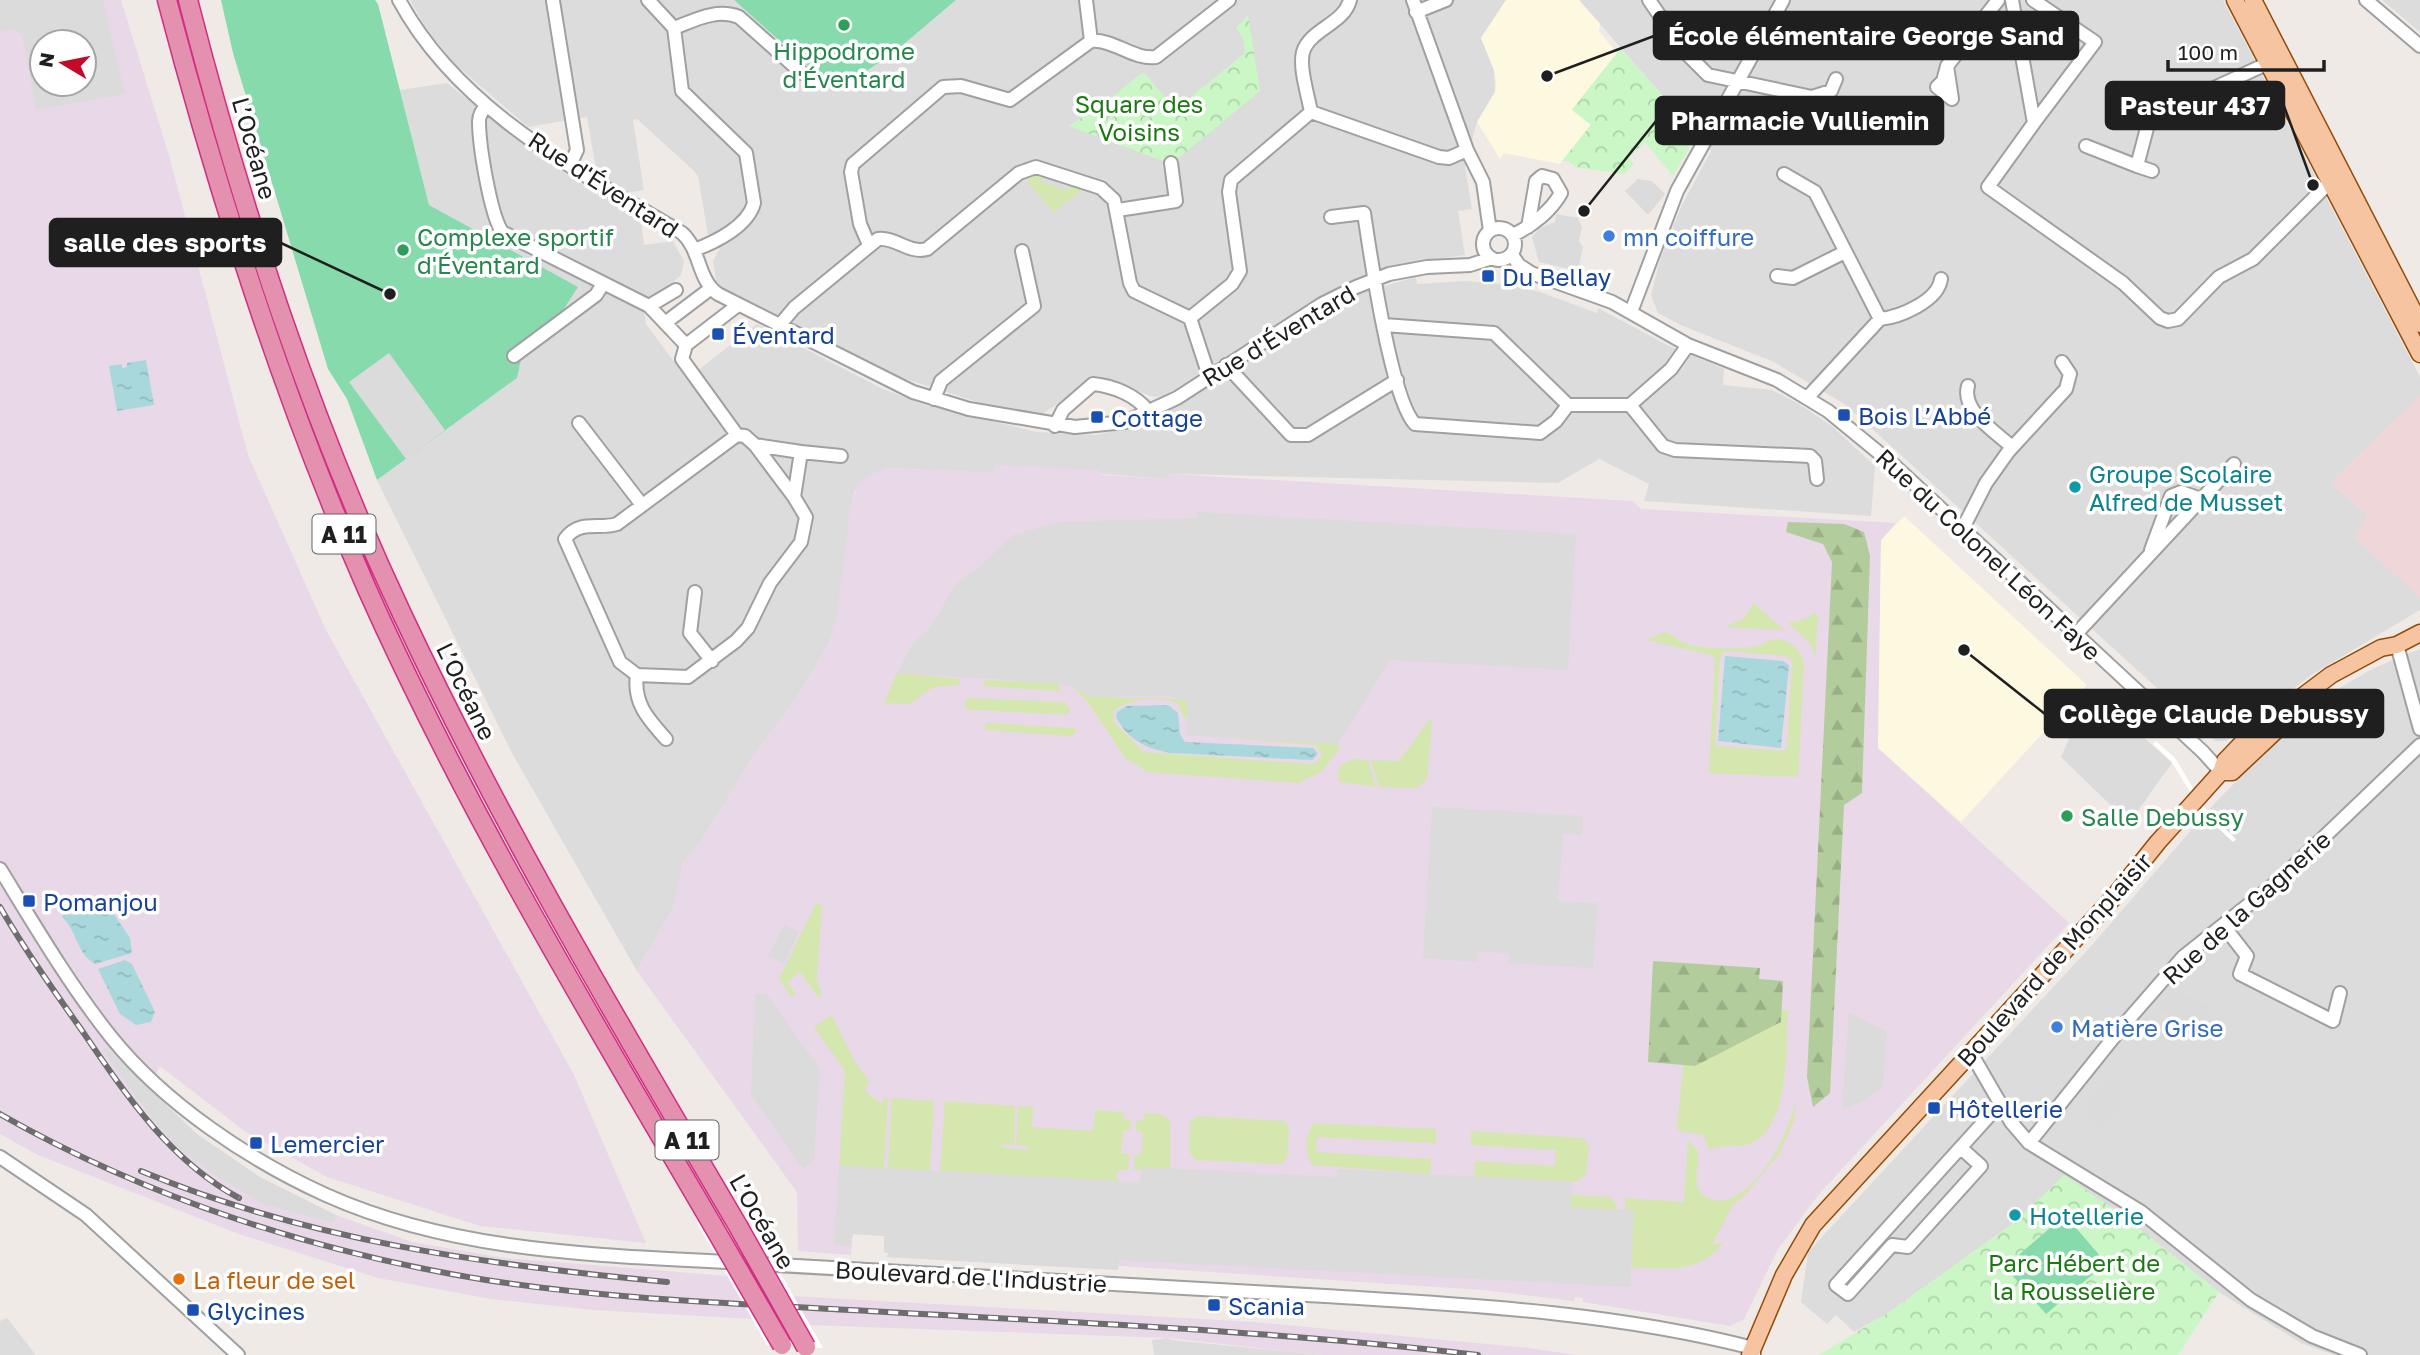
<svg xmlns="http://www.w3.org/2000/svg" width="2420" height="1355" viewBox="0 0 2420 1355" font-family="'Golos Text',sans-serif">
  <style>
    .residential { fill: #dddcdc }
    .commercial { fill: #efd6d9 }
    .industrial { fill: #e8d8e8; fill-rule: evenodd }
    .education { fill: #fdf8e0 }
    .grass { fill: #d4e7ae; fill-rule: evenodd }
    .forest { fill: url(#forest-firs) }
    .park { fill: url(#park-crowns) }
    .pitch { fill: #87daac }
    .parking { fill: #dbdbdb; fill-rule: evenodd }
    .water { fill: url(#water-ripples) }
    .pier { fill: #fff }
    .lines { fill: none; stroke-linecap: round; stroke-linejoin: round }
    .minor-casing { stroke: #a0a0a0; stroke-width: 16 }
    .major-casing { stroke: #924c07; stroke-width: 19 }
    .highway-casing { stroke: #d22d83; stroke-width: 21 }
    .minor { stroke: #fff; stroke-width: 12 }
    .major { stroke: #f7c4a2; stroke-width: 16 }
    .highway { stroke: #e391af; stroke-width: 18 }
    .rail-casing { stroke: #6d6d6d; stroke-width: 6 }
    .rail { stroke: #fff; stroke-width: 3.5; stroke-dasharray: 10; stroke-linecap: butt }
    .highway-bridge-casing { stroke: #d22d83; stroke-width: 21; stroke-linecap: butt }
    .highway-bridge { stroke: #e391af; stroke-width: 18 }
    .leisure-dot { fill: #2e9e5b; stroke: #fff; stroke-width: 2.5 }
    .shop-dot { fill: #3f7fe0; stroke: #fff; stroke-width: 2.5 }
    .transit-dot { fill: #1a4fb4; stroke: #fff; stroke-width: 2.5 }
    .culture-dot { fill: #0f9aa8; stroke: #fff; stroke-width: 2.5 }
    .food-dot { fill: #e8710a; stroke: #fff; stroke-width: 2.5 }
    .labels { text-anchor: middle; dominant-baseline: central; stroke-width: 7; stroke-linejoin: round; paint-order: stroke }
    .shield { fill: #fff; stroke: #626262; stroke-width: 2 }
    .shield-label { font-size: 23px; font-weight: bold; fill: #1f1f1f }
    .leisure-label { font-size: 24px; fill: #27864d; stroke: #fff; text-anchor: start }
    .park-label { font-size: 24px; fill: #1a7911; stroke: #fff }
    .street-label { font-size: 24px; fill: #1f1f1f; stroke: #fff }
    .shop-label { font-size: 24px; fill: #366cbe; stroke: #fff; text-anchor: start }
    .transit-label { font-size: 24px; fill: #164399; stroke: #fff; text-anchor: start }
    .culture-label { font-size: 24px; fill: #0d838f; stroke: #fff; text-anchor: start }
    .food-label { font-size: 24px; fill: #c56008; stroke: #fff; text-anchor: start }
    .leader { fill: none; stroke: #1f1f1f; stroke-width: 2.5 }
    .callout-dot { fill: #1f1f1f; stroke: #fff; stroke-width: 2.5 }
    .callout { fill: #1f1f1f; stroke: #1f1f1f; stroke-width: 2.5 }
    .callout-label { font-size: 26px; text-anchor: middle; font-weight: bold; fill: #fff }
  </style>
  <defs>
    <pattern id="forest-firs" width="22" height="20" patternUnits="userSpaceOnUse" patternTransform="scale(1.75)"><rect width="22" height="20" fill="#b3cc9c"/><path d="M5 1l3.5 6h-7zM16 11l3.5 6h-7z" fill="#9aaf86"/></pattern>
    <pattern id="park-crowns" width="20" height="18" patternUnits="userSpaceOnUse" patternTransform="scale(1.75)"><rect width="20" height="18" fill="#caf7c5"/><path d="M2 6a3 3 0 1 1 6 0M12 15a3 3 0 1 1 6 0" fill="none" stroke="#add3a9"/></pattern>
    <pattern id="water-ripples" width="26" height="14" patternUnits="userSpaceOnUse" patternTransform="scale(1.75)"><rect width="26" height="14" fill="#a8d8db"/><path d="M2 4q2-2 4 0t4 0M15 11q2-2 4 0t4 0" fill="none" stroke="#90b9bc"/></pattern>
  </defs>
  <rect width="100%" height="100%" fill="#efeae6"/>
  <path class="residential" d="M410,0H734L837,92L898,49L956,0H1506L1481,38L1494,70L1495,92L1477,122L1465,167L1472,209L1458,211L1465,255L1391,266L1339,286L1164,396L1154,397L1096,377L1041,415L990,406L890,374L722,288L716,280L713,261L720,248L708,235L698,176L693,170L637,119L633,120L644,190L626,193L597,175L587,117L528,127L455,64L427,30Z
    M1579,0H2223L2420,377V396L2330,483L2367,514L2394,571L2420,598V610L2311,675L2226,741H2215L1846,405L1774,362L1683,326L1658,313L1651,295L1661,257L1682,205L1711,151Z
    M2382,0H2420V32Z
    M447,83L544,160L641,220L644,245L673,241L684,261L681,275L660,294L642,298L646,324L687,379L757,324L883,389L922,404L1037,432L1095,435L1127,428L1168,411L1326,310L1359,293L1416,277L1417,284L1465,281L1503,284L1540,292L1597,313L1598,308L1669,346L1724,369L1723,385L1772,390L1799,404L1833,427L1875,466L1871,516L1644,501L1649,484L1599,459L1558,483L1170,474L1164,479L997,465L994,473L887,468L857,487L854,493L837,617L829,644L799,694L753,757L701,841L683,863L674,907L637,971L513,755L377,480L517,378L522,355L577,287L429,205L400,90Z
    M2420,649V1355H2334L2301,1343L2219,1292L2118,1212L2064,1176L2015,1222L1888,1313L1854,1332L1836,1315L1827,1324L1801,1302L1808,1252L2093,944L2211,807L2288,728L2329,694L2374,668Z
    M7,1318L32,1350L35,1355H0V1321Z
    M1168,1338L1172,1340L1323,1355H1154L1152,1340Z"/>
  <path class="commercial" d="M2420,396V598L2355,538L2367,514L2330,483Z"/>
  <path class="industrial" d="M0,0H121L170,159L248,455L326,630L574,1075L646,1243L480,1226L327,1177L243,1130L160,1066L140,1103L178,1148L208,1171L262,1204L334,1223L336,1215L412,1242L504,1258L728,1276L753,1319L594,1310L491,1299L378,1278L239,1234L38,1155L0,1134ZM42,42H84V84H42Z
    M997,465L1099,470L1103,475L1164,479L1170,474L1633,501L1641,509L1896,523L1881,540L1878,748L2069,923L1819,1194L1778,1249L1744,1319L1730,1326L1583,1302V1298L1575,1297L1574,1301L1483,1290L1119,1266L1118,1270L888,1257V1253L884,1252V1236L852,1234L851,1255L798,1251L797,1192L637,971L674,907L683,863L701,841L753,757L799,694L829,644L837,617L850,510L857,487L866,477L887,468L994,473Z
    M792,1296L1254,1322L1529,1348L1576,1355H1323L1168,1338L809,1325Z"/>
  <path class="education" d="M1506,0H1579L1600,24L1599,31L1617,53L1572,109L1591,124L1560,164L1504,153L1500,159L1477,122L1495,92L1496,82L1494,70L1481,38Z
    M1904,516L2087,685L1961,822L1878,748L1881,540Z"/>
  <path class="grass" d="M1034,173L1043,174L1041,181L1068,191L1071,184L1084,189L1053,212L1024,177Z
    M1754,603L1784,630L1725,627L1744,618Z
    M1814,613L1818,615L1815,658L1811,644L1788,623L1805,619Z
    M1664,632C1673,633 1674,638 1682,642C1700,650 1733,649 1753,647C1765,646 1769,636 1783,640C1794,643 1801,652 1804,663L1798,777L1709,773L1715,659L1711,655L1646,640ZM1729,651L1785,656L1792,660L1787,747L1784,751L1718,746L1715,743L1720,658L1723,652Z
    M897,673L960,679L959,685L933,687L910,704L884,703Z
    M986,680L1058,683L1061,691L982,686Z
    M1072,687C1106,706 1150,693 1188,701L1187,718H1184L1178,704C1162,695 1126,698 1113,712L1114,722L1144,752L1312,764L1318,761L1322,755L1316,745L1192,735L1338,744L1340,748L1322,771L1299,783L1148,772L1125,758L1087,701Z
    M966,698L1065,702L1071,711L1064,715L965,709Z
    M1430,719L1432,722L1427,779L1416,788L1379,787L1371,760L1399,761Z
    M985,723L1074,728L1077,731L1072,736L985,730Z
    M1354,759L1368,760L1376,787L1339,782L1337,773L1341,765Z
    M816,903L822,904L817,979L822,995L818,997L800,972L787,982L796,994L792,997L779,979Z
    M1781,1010H1788C1786,1046 1790,1125 1752,1143C1738,1149 1723,1143 1709,1150L1703,1135L1677,1130L1683,1065L1695,1066L1781,1022Z
    M832,1015L855,1062L870,1083L864,1090L881,1104L885,1097L888,1098L884,1168L839,1166L845,1071L814,1027Z
    M1797,1096L1794,1121L1779,1154L1748,1192L1732,1206L1712,1245L1723,1243C1700,1274 1665,1269 1631,1267L1634,1210L1625,1209V1198L1684,1202L1688,1140L1698,1151C1700,1173 1685,1194 1719,1201C1760,1196 1790,1131 1797,1096Z
    M892,1098L934,1101L930,1171L888,1168Z
    M945,1101L1015,1106L1014,1145L1002,1144L1001,1147L1028,1150V1146L1016,1145L1018,1106L1033,1107L1032,1127L1093,1131L1095,1110L1124,1112L1123,1119L1131,1120L1130,1130L1123,1131L1121,1153L1129,1154L1128,1170H1118L1117,1181L940,1171Z
    M1144,1113L1162,1114L1170,1122V1169L1134,1170L1135,1155H1141L1143,1132L1136,1131V1120L1144,1121Z
    M1197,1116L1284,1121L1289,1127L1287,1158L1281,1164L1195,1160L1189,1151L1190,1122Z
    M1315,1123L1436,1129V1143L1317,1137L1316,1152L1431,1159L1430,1174L1313,1165C1304,1156 1305,1131 1315,1123Z
    M1471,1131L1583,1138L1589,1146L1586,1174L1576,1182L1474,1176L1475,1161L1555,1166L1556,1150L1471,1145Z
    M1571,1195L1610,1197L1617,1205V1214L1462,1201H1570Z"/>
  <path class="forest" d="M1788,522L1844,524L1864,532L1870,556L1862,793L1844,805L1830,1093L1813,1107L1807,1077L1832,562L1823,544L1786,532Z
    M1653,961L1760,968L1759,979L1783,981L1781,1022L1695,1066L1648,1062Z"/>
  <path class="park" d="M1248,15L1260,91L1175,161H1163L1069,126L1102,105L1143,72L1176,109L1245,53L1243,38L1236,28Z
    M1621,48L1696,135L1673,176L1645,142L1629,158L1634,164L1624,174L1575,167L1569,161H1562L1591,125L1572,110Z
    M2064,1175L2118,1212L2219,1292L2178,1355H1819L1888,1313L2015,1222Z"/>
  <path class="pitch" d="M221,0H375L378,4L429,205L578,287L560,315L522,355L517,378L377,480L347,399L328,369L233,53Z
    M734,0H956L898,49L837,92Z
    M2065,1215L2106,1263L2046,1314L2005,1267Z"/>
  <path class="parking" d="M0,0H103L125,94L36,110L22,35L13,29L0,32ZM42,42H84V84H42Z
    M1638,179L1652,181L1665,194L1648,215L1625,191Z
    M1556,214L1578,218L1582,227L1579,241L1583,247L1578,271L1539,262L1532,237L1540,228L1555,222Z
    M389,353L445,430L406,459L349,382Z
    M1198,512L1576,534L1568,670L1390,660L1338,744L1186,735L1188,701L1169,696L1099,697L1088,696L1072,686L1058,683L897,673L913,643L928,631L956,584L976,570L1013,535L1060,522L1197,518Z
    M2113,709L2172,763L2129,823L2061,757L2072,732L2090,733Z
    M1432,807L1583,816L1582,835L1563,834L1558,901L1598,903L1593,968L1509,963V953L1478,952L1477,962L1423,958Z
    M784,924L799,932L784,963L768,956Z
    M2172,990L2209,1006L2203,1028L2158,1009Z
    M755,994L767,995L820,1069L814,1160L803,1169L751,1095Z
    M1849,1013L1887,1032L1883,1086L1864,1101L1842,1109Z
    M106,1047L197,1134L260,1177L336,1215L334,1223L262,1204L208,1171L178,1148L154,1121L103,1051Z
    M2109,1077L2122,1082L2117,1097L2123,1102L2102,1131L2081,1113Z
    M839,1166L1140,1182L1142,1167L1337,1177L1338,1169L1572,1182L1570,1207L1634,1210L1630,1287L1119,1260L1118,1270L887,1257L888,1253L884,1252V1236L853,1234L851,1246L834,1244Z"/>
  <path class="water" d="M146,360L154,405L117,411L109,366L122,364V368L127,367V363Z
    M1725,656L1783,661L1789,665L1781,748L1718,741Z
    M1168,705L1178,713L1180,734L1185,742L1313,748L1318,754L1312,760L1172,753C1147,749 1129,741 1116,717L1117,712L1127,706Z
    M107,904L130,938L132,953L95,964C76,953 77,930 62,917L65,912L72,915L87,906Z
    M125,960L132,964L155,1012L151,1022L136,1025L120,1014L98,969Z"/>
  <path class="pier" d="M2156,741L2175,758L2208,813L2236,839L2233,842L2205,816L2171,761L2153,744Z
    M697,1223L754,1227L823,1348L767,1345Z"/>
  <g class="lines">
    <g class="minor-casing">
      <path id="minor" d="M399,0C459,111 578,171 682,233C701,250 697,279 718,294L913,392L969,409L1075,427L1125,422L1177,398L1322,304L1356,287L1389,274L1427,267L1470,265L1492,258
        M648,0L674,28L682,91L746,153L754,203C748,226 716,242 694,250
        M1086,0L1091,41
        M1413,0L1467,150L1483,182L1490,231
        M1649,0L1684,51L1708,75L1812,97L1831,91L1836,79
        M2012,0L2034,123L1988,187L2123,283L2160,318L2168,321L2178,319L2219,277L2253,259L2330,182
        M2033,0L2095,42L2034,123
        M2366,0L2420,46
        M553,1L577,150L570,165
        M1416,12L1446,0
        M674,28C695,20 717,8 739,17L802,73
        M1947,66L1952,99L1937,87L1943,81L1947,66L1998,0
        M486,106C482,111 479,115 479,121C479,145 490,213 502,232L649,306L676,290
        M1311,112L1439,157L1449,158L1467,150
        M2086,146L2137,166L2152,109L2162,96L2212,89L2275,60
        M2137,166L2152,171
        M1784,174L1815,192L1880,319L1808,397
        M1118,210L1176,201L1171,163
        M1331,217L1364,213C1370,253 1391,399 1415,424L1540,433L1556,421L1568,405H1630
        M1483 244a16 16 0 1 1 32 0a16 16 0 1 1-32 0Z
        M1513,235C1532,226 1551,211 1561,193L1553,179L1542,176L1536,181L1528,227
        M869,245L860,224L851,172L853,164L943,87L961,86L1010,100L1091,41C1114,39 1133,60 1156,57L1229,0
        M1512,255L1519,265L1531,273L1612,302L1688,345L1777,380L1828,411L1895,466L2203,752L2221,772
        M1777,276L1793,278L1845,252
        M649,306L686,345
        M1631,312L1677,191L1783,0
        M1880,319C1900,317 1938,301 1941,279
        M665,323L710,289
        M1384,325L1494,333L1568,405
        M779,326L794,308L878,239C896,237 909,254 927,249L1019,173L1036,167L1101,188L1114,200L1130,283L1134,291L1190,318
        M514,356L596,295L603,284
        M1226,365L1291,435H1308L1397,380
        M1209,376L1190,318L1232,284L1240,271L1229,192L1231,180L1311,112C1308,95 1299,68 1303,52C1310,29 1344,24 1350,0
        M1968,386C1961,411 1996,432 2012,447
        M934,399L941,381L1034,306L1022,251
        M1630,405L1663,446L1675,450L1810,456L1815,461L1817,479
        M1630,405L1671,369L1688,345
        M579,423L642,505
        M1055,426L1063,410L1093,384C1113,386 1136,395 1148,411
        M737,435L682,359L686,345L738,305
        M755,445L794,497
        M801,452L841,456
        M1962,530L1986,483L2008,452L2066,389L2070,374L2062,362
        M2151,550L2171,496L2181,492L2201,499
        M695,592L690,633L712,661
        M2076,634L2234,464
        M2397,645L2420,729
        M637,675L688,677L736,641L748,628L770,583L801,542L806,517L794,497L801,452L755,445L745,436L737,435
        M666,739C647,718 633,702 637,675L620,662L565,539C579,519 599,530 617,524L737,435
        M0,869C35,926 69,984 111,1037C165,1104 249,1160 326,1195C462,1256 614,1255 760,1264C948,1276 1137,1284 1325,1296C1468,1305 1614,1312 1753,1348L1754,1355
        M2223,925L2247,956L2240,974L2333,1021L2340,993
        M1971,1053L2011,1122L2029,1143L2140,1211L2251,1300L2312,1336L2360,1355
        M2029,1143L2122,1027L2183,957L2277,882L2420,745
        M1961,1148L1981,1166L1908,1247L1892,1245L1848,1294L1836,1285L2000,1104
        M0,1157L86,1215L238,1355"/>
    </g>
    <g class="major-casing">
      <path id="major" d="M2235,0L2420,354
        M2253,0L2420,324
        M2221,772H2232L2299,709
        M1750,1355L1784,1275L1813,1225L2113,898L2158,842L2221,772L2225,761L2246,739L2331,675L2381,648L2397,645L2420,633"/>
    </g>
    <g class="highway-casing">
      <path id="highway" d="M167,0C220,201 283,398 367,589C465,809 591,1017 712,1224
        M188,0C242,210 309,417 402,614C501,825 620,1025 738,1226"/>
    </g>
    <use href="#minor" class="minor"/>
    <use href="#major" class="major"/>
    <use href="#highway" class="highway"/>
    <g class="rail-casing">
      <path id="rail" d="M0,907C25,950 54,991 83,1032C126,1095 170,1161 239,1198
        M0,1114C149,1199 318,1253 486,1280C607,1299 728,1303 850,1310C1059,1322 1270,1330 1478,1355
        M141,1171C309,1241 488,1265 667,1282"/>
    </g>
    <use href="#rail" class="rail"/>
    <g class="highway-bridge-casing">
      <path id="highway-bridge" d="M712,1224L782,1345
        M738,1226L806,1347"/>
    </g>
    <use href="#highway-bridge" class="highway-bridge"/>
  </g>
  <g class="leisure-dot">
    <circle cx="844" cy="25" r="7"/>
    <circle cx="403" cy="250" r="7"/>
    <circle cx="2067" cy="816" r="7"/>
  </g>
  <g class="shop-dot">
    <circle cx="1609" cy="236" r="7"/>
    <circle cx="2057" cy="1027" r="7"/>
  </g>
  <g class="transit-dot">
    <rect x="1481" y="269" width="14" height="14" rx="3.5"/>
    <rect x="711" y="327" width="14" height="14" rx="3.5"/>
    <rect x="1837" y="408" width="14" height="14" rx="3.5"/>
    <rect x="1090" y="410" width="14" height="14" rx="3.5"/>
    <rect x="22" y="894" width="14" height="14" rx="3.5"/>
    <rect x="1927" y="1101" width="14" height="14" rx="3.5"/>
    <rect x="249" y="1136" width="14" height="14" rx="3.5"/>
    <rect x="1207" y="1298" width="14" height="14" rx="3.5"/>
    <rect x="186" y="1303" width="14" height="14" rx="3.5"/>
  </g>
  <g class="culture-dot">
    <circle cx="2075" cy="487" r="7"/>
    <circle cx="2015" cy="1215" r="7"/>
  </g>
  <circle class="food-dot" cx="179" cy="1279" r="7"/>
  <g class="labels">
    <g class="shield">
      <rect x="312.5" y="514.5" width="63" height="39" rx="5"/>
      <rect x="655.5" y="1120.5" width="63" height="39" rx="5"/>
    </g>
    <g class="shield-label">
      <text x="344" y="534">A 11</text>
      <text x="687" y="1140">A 11</text>
    </g>
    <g class="leisure-label">
      <text x="844" y="50" text-anchor="middle">Hippodrome<tspan x="844" dy="28">d'Éventard</tspan></text>
      <text x="417" y="236">Complexe sportif<tspan x="417" dy="28">d'Éventard</tspan></text>
      <text x="2081" y="816">Salle Debussy</text>
    </g>
    <g class="park-label">
      <text x="1139" y="103">Square des<tspan x="1139" dy="28">Voisins</tspan></text>
      <text x="2074" y="1262">Parc Hébert de<tspan x="2074" dy="28">la Rousselière</tspan></text>
    </g>
    <g class="street-label">
      <text transform="translate(255 148) rotate(74)">L’Océane</text>
      <text transform="translate(604 184) rotate(33)">Rue d'Éventard</text>
      <text transform="translate(1278 335) rotate(-31)">Rue d'Éventard</text>
      <text transform="translate(1989 554) rotate(43)">Rue du Colonel Léon Faye</text>
      <text transform="translate(467 691) rotate(64)">L’Océane</text>
      <text transform="translate(2246 907) rotate(-42)">Rue de la Gagnerie</text>
      <text transform="translate(2054 959) rotate(-48)">Boulevard de Monplaisir</text>
      <text transform="translate(763 1221) rotate(60)">L’Océane</text>
      <text transform="translate(971 1276) rotate(3)">Boulevard de l'Industrie</text>
    </g>
    <g class="shop-label">
      <text x="1623" y="236">mn coiffure</text>
      <text x="2071" y="1027">Matière Grise</text>
    </g>
    <g class="transit-label">
      <text x="1502" y="276">Du Bellay</text>
      <text x="732" y="334">Éventard</text>
      <text x="1858" y="415">Bois L’Abbé</text>
      <text x="1111" y="417">Cottage</text>
      <text x="43" y="901">Pomanjou</text>
      <text x="1948" y="1108">Hôtellerie</text>
      <text x="270" y="1143">Lemercier</text>
      <text x="1228" y="1305">Scania</text>
      <text x="207" y="1310">Glycines</text>
    </g>
    <g class="culture-label">
      <text x="2089" y="473">Groupe Scolaire<tspan x="2089" dy="28">Alfred de Musset</tspan></text>
      <text x="2029" y="1215">Hotellerie</text>
    </g>
    <g class="food-label">
      <text x="193" y="1279">La fleur de sel</text>
    </g>
  </g>
  <path class="leader" d="M1547 76L1654 36M2313 185L2284 106M1584 211L1656 121M390 294L281 243M1964 650L2045 714"/>
  <g class="callout-dot">
    <circle cx="1547" cy="76" r="7"/>
    <circle cx="2313" cy="185" r="7"/>
    <circle cx="1584" cy="211" r="7"/>
    <circle cx="390" cy="294" r="7"/>
    <circle cx="1964" cy="650" r="7"/>
  </g>
  <g class="callout">
    <rect x="1654" y="12" width="424" height="47" rx="7"/>
    <rect x="2106" y="82" width="178" height="47" rx="7"/>
    <rect x="1656" y="97" width="287" height="47" rx="7"/>
    <rect x="50" y="219" width="231" height="47" rx="7"/>
    <rect x="2045" y="690" width="338" height="47" rx="7"/>
  </g>
  <g class="callout-label">
    <text x="1866" y="45">École élémentaire George Sand</text>
    <text x="2195" y="115">Pasteur 437</text>
    <text x="1800" y="130">Pharmacie Vulliemin</text>
    <text x="165" y="252">salle des sports</text>
    <text x="2214" y="723">Collège Claude Debussy</text>
  </g>
  <g transform="translate(63 63) rotate(280)"><circle r="33" fill="#ffffff" stroke="#a5a5a5" stroke-width="2"/>
  <path d="M0-5L12 26L0 18L-12 26Z" fill="#c40a2a"/>
  <text y="-10" font-size="19" font-weight="bold" text-anchor="middle" fill="#1f1f1f">N</text>
  </g>
  <path d="M2168 60v10h156v-10" fill="none" stroke="#1f1f1f" stroke-width="3.5"/>
  <text x="2178" y="60" font-size="21" fill="#1f1f1f" stroke="#ffffff" stroke-width="5" paint-order="stroke">100 m</text>
</svg>
